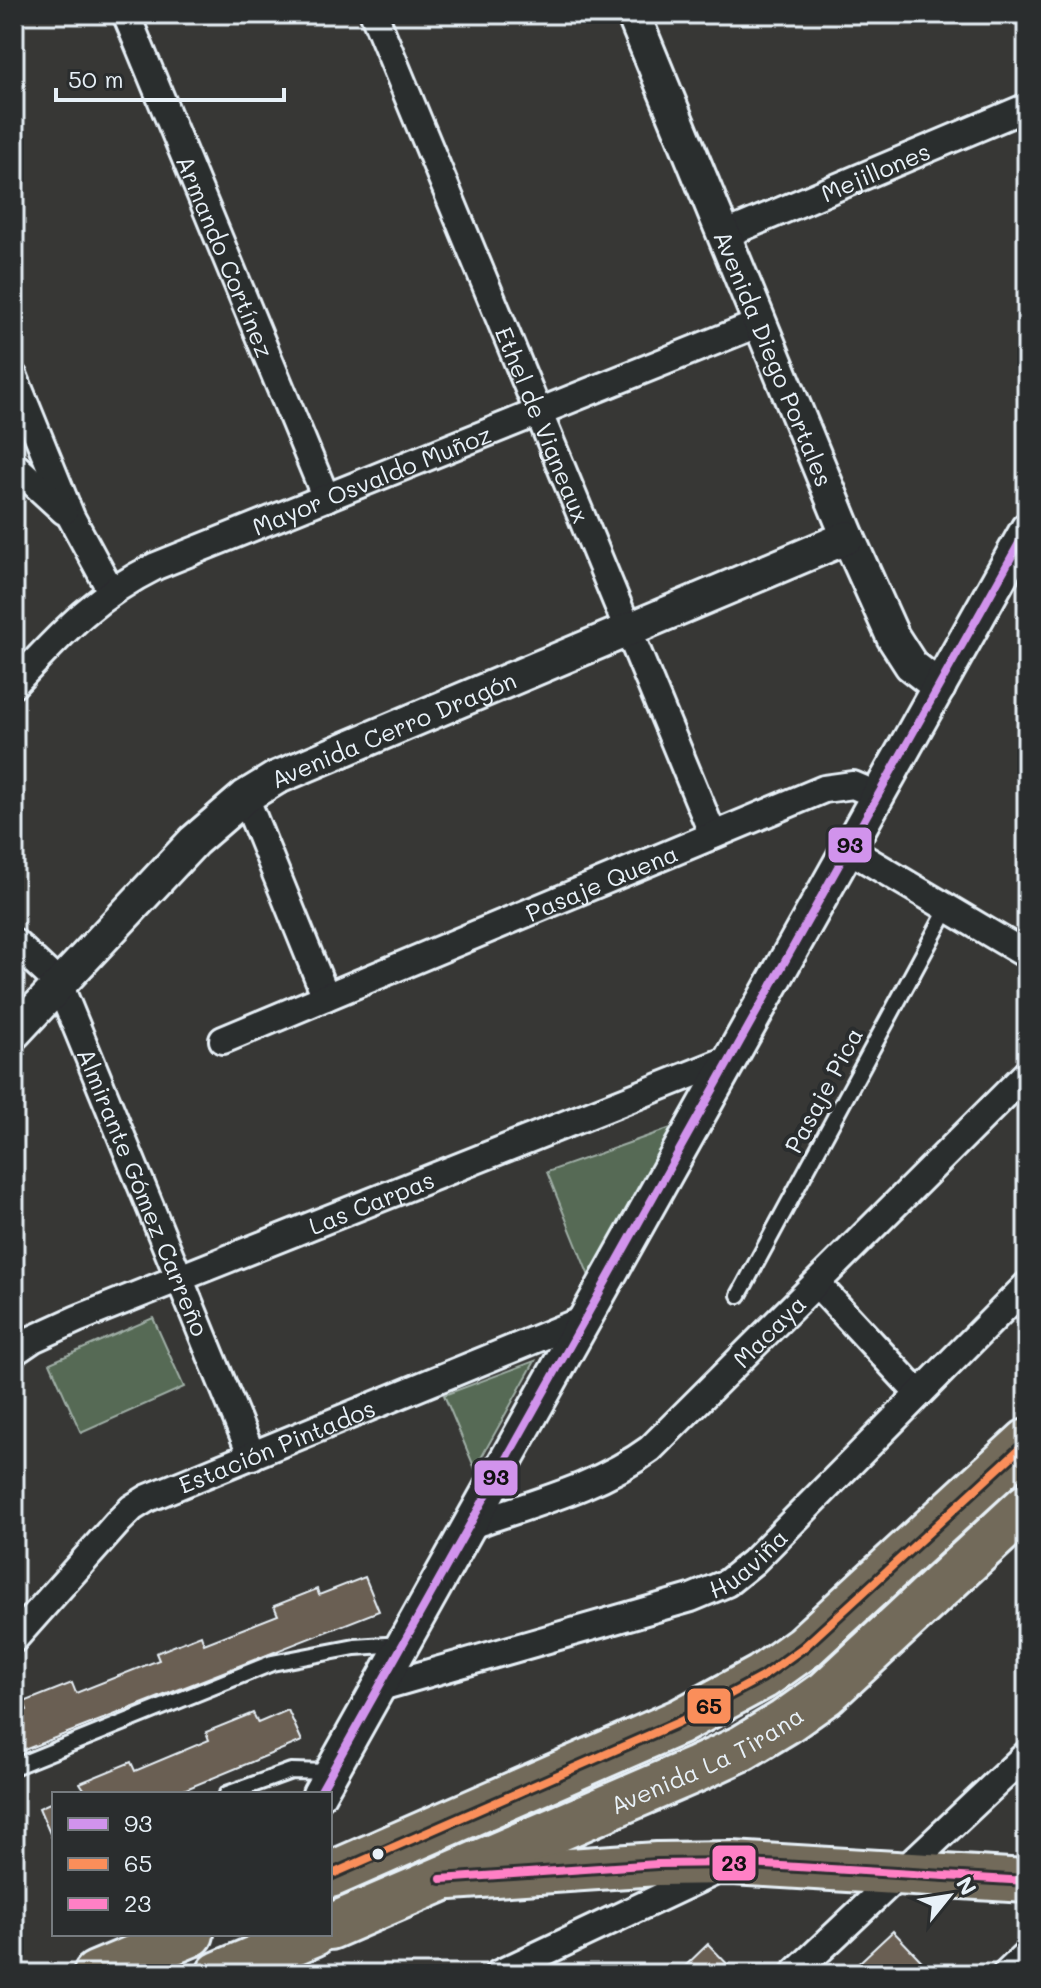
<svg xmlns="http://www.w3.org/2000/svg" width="1041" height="1988" viewBox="0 0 1041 1988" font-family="Mali,sans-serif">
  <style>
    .green { fill: #566a54; stroke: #9faea6; stroke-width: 2 }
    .building { fill: #6b5f52; stroke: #e8f1f8; stroke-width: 2 }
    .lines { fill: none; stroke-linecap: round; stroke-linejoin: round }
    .service-casing { stroke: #e8f1f8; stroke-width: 20 }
    .minor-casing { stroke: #e8f1f8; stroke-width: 32 }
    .tertiary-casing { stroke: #e8f1f8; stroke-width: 38 }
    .primary-casing { stroke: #e8f1f8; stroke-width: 48 }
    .trunk-casing { stroke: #e8f1f8; stroke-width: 50 }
    .service { stroke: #2a2d2e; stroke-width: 14 }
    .minor { stroke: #2a2d2e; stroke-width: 26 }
    .tertiary { stroke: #2a2d2e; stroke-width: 32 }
    .primary { stroke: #726b5a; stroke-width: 42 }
    .trunk { stroke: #726b5a; stroke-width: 44 }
    .bus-1-casing { stroke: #2a2d2e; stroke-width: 14 }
    .bus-2-casing { stroke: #2a2d2e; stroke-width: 14 }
    .bus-3-casing { stroke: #2a2d2e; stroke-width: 14 }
    .bus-1 { stroke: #d193ec; stroke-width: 8 }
    .bus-2 { stroke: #fa8e5a; stroke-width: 8 }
    .bus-3 { stroke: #ff80c5; stroke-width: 8 }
    .bus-dot { fill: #e8f1f8; stroke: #2a2d2e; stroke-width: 3 }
    .labels { text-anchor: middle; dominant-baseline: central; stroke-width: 8; stroke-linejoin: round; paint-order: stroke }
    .street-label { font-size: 24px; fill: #e8f1f8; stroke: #2a2d2e }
    .line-badge { stroke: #2a2d2e; stroke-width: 3 }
    .pale-badge-label { font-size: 22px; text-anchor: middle; font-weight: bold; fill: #111 }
  </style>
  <rect width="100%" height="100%" fill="#373735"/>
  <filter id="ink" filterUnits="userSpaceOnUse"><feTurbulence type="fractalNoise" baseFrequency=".0125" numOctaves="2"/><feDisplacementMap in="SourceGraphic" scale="16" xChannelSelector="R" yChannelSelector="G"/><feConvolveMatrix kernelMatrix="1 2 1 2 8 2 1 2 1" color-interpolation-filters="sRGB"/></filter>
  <g filter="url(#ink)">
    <path class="green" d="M688,1122L591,1281L547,1172Z
      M153,1318L184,1387L81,1433L50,1363Z
      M535,1361L475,1469L444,1395Z"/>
    <path class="building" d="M365,1577L379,1611L14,1754V1715L27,1710L24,1702L72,1683L76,1693L159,1660L156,1653L201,1635L204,1644L278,1615L274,1606L317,1589L319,1595Z
      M288,1710L302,1741L174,1794H72L84,1789L80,1783L131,1762L135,1771L209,1740L206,1732L253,1713L258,1723Z
      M54,1801V1843L39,1808Z
      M893,1931L934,1974H847Z
      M708,1944L737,1974H677Z"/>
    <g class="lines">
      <g class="service-casing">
        <path id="service" d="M739,1295L948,908
          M16,1766L272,1663L355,1647L402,1644
          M227,1794L291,1771L330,1772"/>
      </g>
      <g class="minor-casing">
        <g id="minor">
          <path id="s1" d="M126,14L326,498"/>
          <path id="s2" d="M374,14L713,835"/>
          <path id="s3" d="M724,235L1027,107"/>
          <path d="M14,377L71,517L111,591"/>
          <path d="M14,465L64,511"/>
          <path id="s4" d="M14,684C62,633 92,598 156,566L760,323"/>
          <path d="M245,797L326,997"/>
          <path d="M850,850L1027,955"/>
          <path id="s5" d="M14,942L59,984L252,1456"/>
          <path id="s6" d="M223,1040L824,789L853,785L879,796"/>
          <path d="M817,1284L919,1394"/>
          <path id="s7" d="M14,1352L33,1339L77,1319L732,1058"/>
          <path id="s8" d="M468,1526C530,1504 597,1488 650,1449L1027,1073"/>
          <path id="s9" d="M14,1639L118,1522L132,1508L148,1498L585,1319"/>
          <path id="s10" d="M377,1688L691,1598L727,1583L753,1562L1027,1285"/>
          <path d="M498,1974L718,1870"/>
          <path d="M794,1974L1027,1754"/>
          <path d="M1006,1974L1027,1954"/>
        </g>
      </g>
      <g class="tertiary-casing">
        <g id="tertiary">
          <path id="s11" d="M633,14L848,537L893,637L911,665L939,687"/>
          <path id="s12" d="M14,1033L194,841L245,797L276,778L848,537"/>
          <path d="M319,1794L1027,529"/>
        </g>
      </g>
      <g class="primary-casing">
        <path id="primary" d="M451,1878L657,1864L732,1863L1027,1881"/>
      </g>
      <g class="trunk-casing">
        <g id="trunk">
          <path d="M330,1875L679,1722L762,1677L804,1647L1027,1442"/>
          <path id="s13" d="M330,1927L697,1769L742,1748L785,1722L826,1693L1027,1506"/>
          <path d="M96,1974L191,1934"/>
          <path d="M219,1974L313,1934"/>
        </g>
      </g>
      <use href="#service" class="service"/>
      <use href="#minor" class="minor"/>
      <use href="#tertiary" class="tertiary"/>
      <use href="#primary" class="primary"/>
      <use href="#trunk" class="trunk"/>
      <g class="bus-1-casing">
        <path id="bus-1" d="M319,1794L1027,529"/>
      </g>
      <g class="bus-2-casing">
        <path id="bus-2" d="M330,1875L679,1722L762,1677L804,1647L1027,1442"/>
      </g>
      <g class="bus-3-casing">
        <path id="bus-3" d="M441,1879L657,1864L732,1863L1027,1881"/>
      </g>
      <use href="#bus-1" class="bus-1"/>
      <use href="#bus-2" class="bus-2"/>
      <use href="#bus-3" class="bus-3"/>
    </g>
  </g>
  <circle class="bus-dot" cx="378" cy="1854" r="7"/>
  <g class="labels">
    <g class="street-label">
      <text stroke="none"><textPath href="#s3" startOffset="164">Mejillones</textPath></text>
      <text stroke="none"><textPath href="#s1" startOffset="262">Armando Cortínez</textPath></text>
      <text stroke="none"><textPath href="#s11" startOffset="372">Avenida Diego Portales</textPath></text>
      <text stroke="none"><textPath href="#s2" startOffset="444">Ethel de Vigneaux</textPath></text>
      <text stroke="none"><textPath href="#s4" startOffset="418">Mayor Osvaldo Muñoz</textPath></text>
      <text stroke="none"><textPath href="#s12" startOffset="494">Avenida Cerro Dragón</textPath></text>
      <text stroke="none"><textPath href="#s6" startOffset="410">Pasaje Quena</textPath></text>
      <text transform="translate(823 1090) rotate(-62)">Pasaje Pica</text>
      <text stroke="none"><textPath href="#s5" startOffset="286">Almirante Gómez Carreño</textPath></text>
      <text stroke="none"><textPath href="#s7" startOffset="388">Las Carpas</textPath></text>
      <text stroke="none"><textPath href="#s8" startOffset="366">Macaya</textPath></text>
      <text stroke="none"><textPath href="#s9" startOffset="334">Estación Pintados</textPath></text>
      <text stroke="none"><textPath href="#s10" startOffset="394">Huaviña</textPath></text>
      <text stroke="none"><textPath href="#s13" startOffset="412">Avenida La Tirana</textPath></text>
    </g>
  </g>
  <g class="line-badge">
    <rect x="827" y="826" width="46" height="38" rx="8" fill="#d193ec"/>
    <rect x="473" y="1459" width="46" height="38" rx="8" fill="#d193ec"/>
    <rect x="686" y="1687" width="46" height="38" rx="8" fill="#fa8e5a"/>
    <rect x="711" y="1844" width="46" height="38" rx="8" fill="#ff80c5"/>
  </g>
  <g class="pale-badge-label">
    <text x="850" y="853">93</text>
    <text x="496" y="1485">93</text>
    <text x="709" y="1714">65</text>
    <text x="734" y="1871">23</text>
  </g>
  <rect width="1041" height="1988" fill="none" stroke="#2a2d2e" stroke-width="48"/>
  <rect x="24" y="24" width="993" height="1940" fill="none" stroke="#e8f1f8" stroke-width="3" filter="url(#ink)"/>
  <rect x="52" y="1792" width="280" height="144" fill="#2a2d2e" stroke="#767b7f" stroke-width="2"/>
  <rect x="68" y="1818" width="40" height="12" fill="#d193ec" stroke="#767b7f" stroke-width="2"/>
  <text x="124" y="1832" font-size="24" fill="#e8f1f8">93</text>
  <rect x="68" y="1858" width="40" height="12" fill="#fa8e5a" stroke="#767b7f" stroke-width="2"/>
  <text x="124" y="1872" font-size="24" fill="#e8f1f8">65</text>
  <rect x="68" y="1898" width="40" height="12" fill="#ff80c5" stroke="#767b7f" stroke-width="2"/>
  <text x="124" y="1912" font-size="24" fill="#e8f1f8">23</text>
  <g transform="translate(949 1896) rotate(60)" stroke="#2a2d2e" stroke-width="6" paint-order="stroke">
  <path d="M0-6L14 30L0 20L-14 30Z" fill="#e8f1f8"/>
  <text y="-12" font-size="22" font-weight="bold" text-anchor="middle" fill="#e8f1f8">N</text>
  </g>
  <path d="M56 88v12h228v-12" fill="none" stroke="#e8f1f8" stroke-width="4"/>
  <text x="68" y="88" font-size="24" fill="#e8f1f8" stroke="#2a2d2e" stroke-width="6" paint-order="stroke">50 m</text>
</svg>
